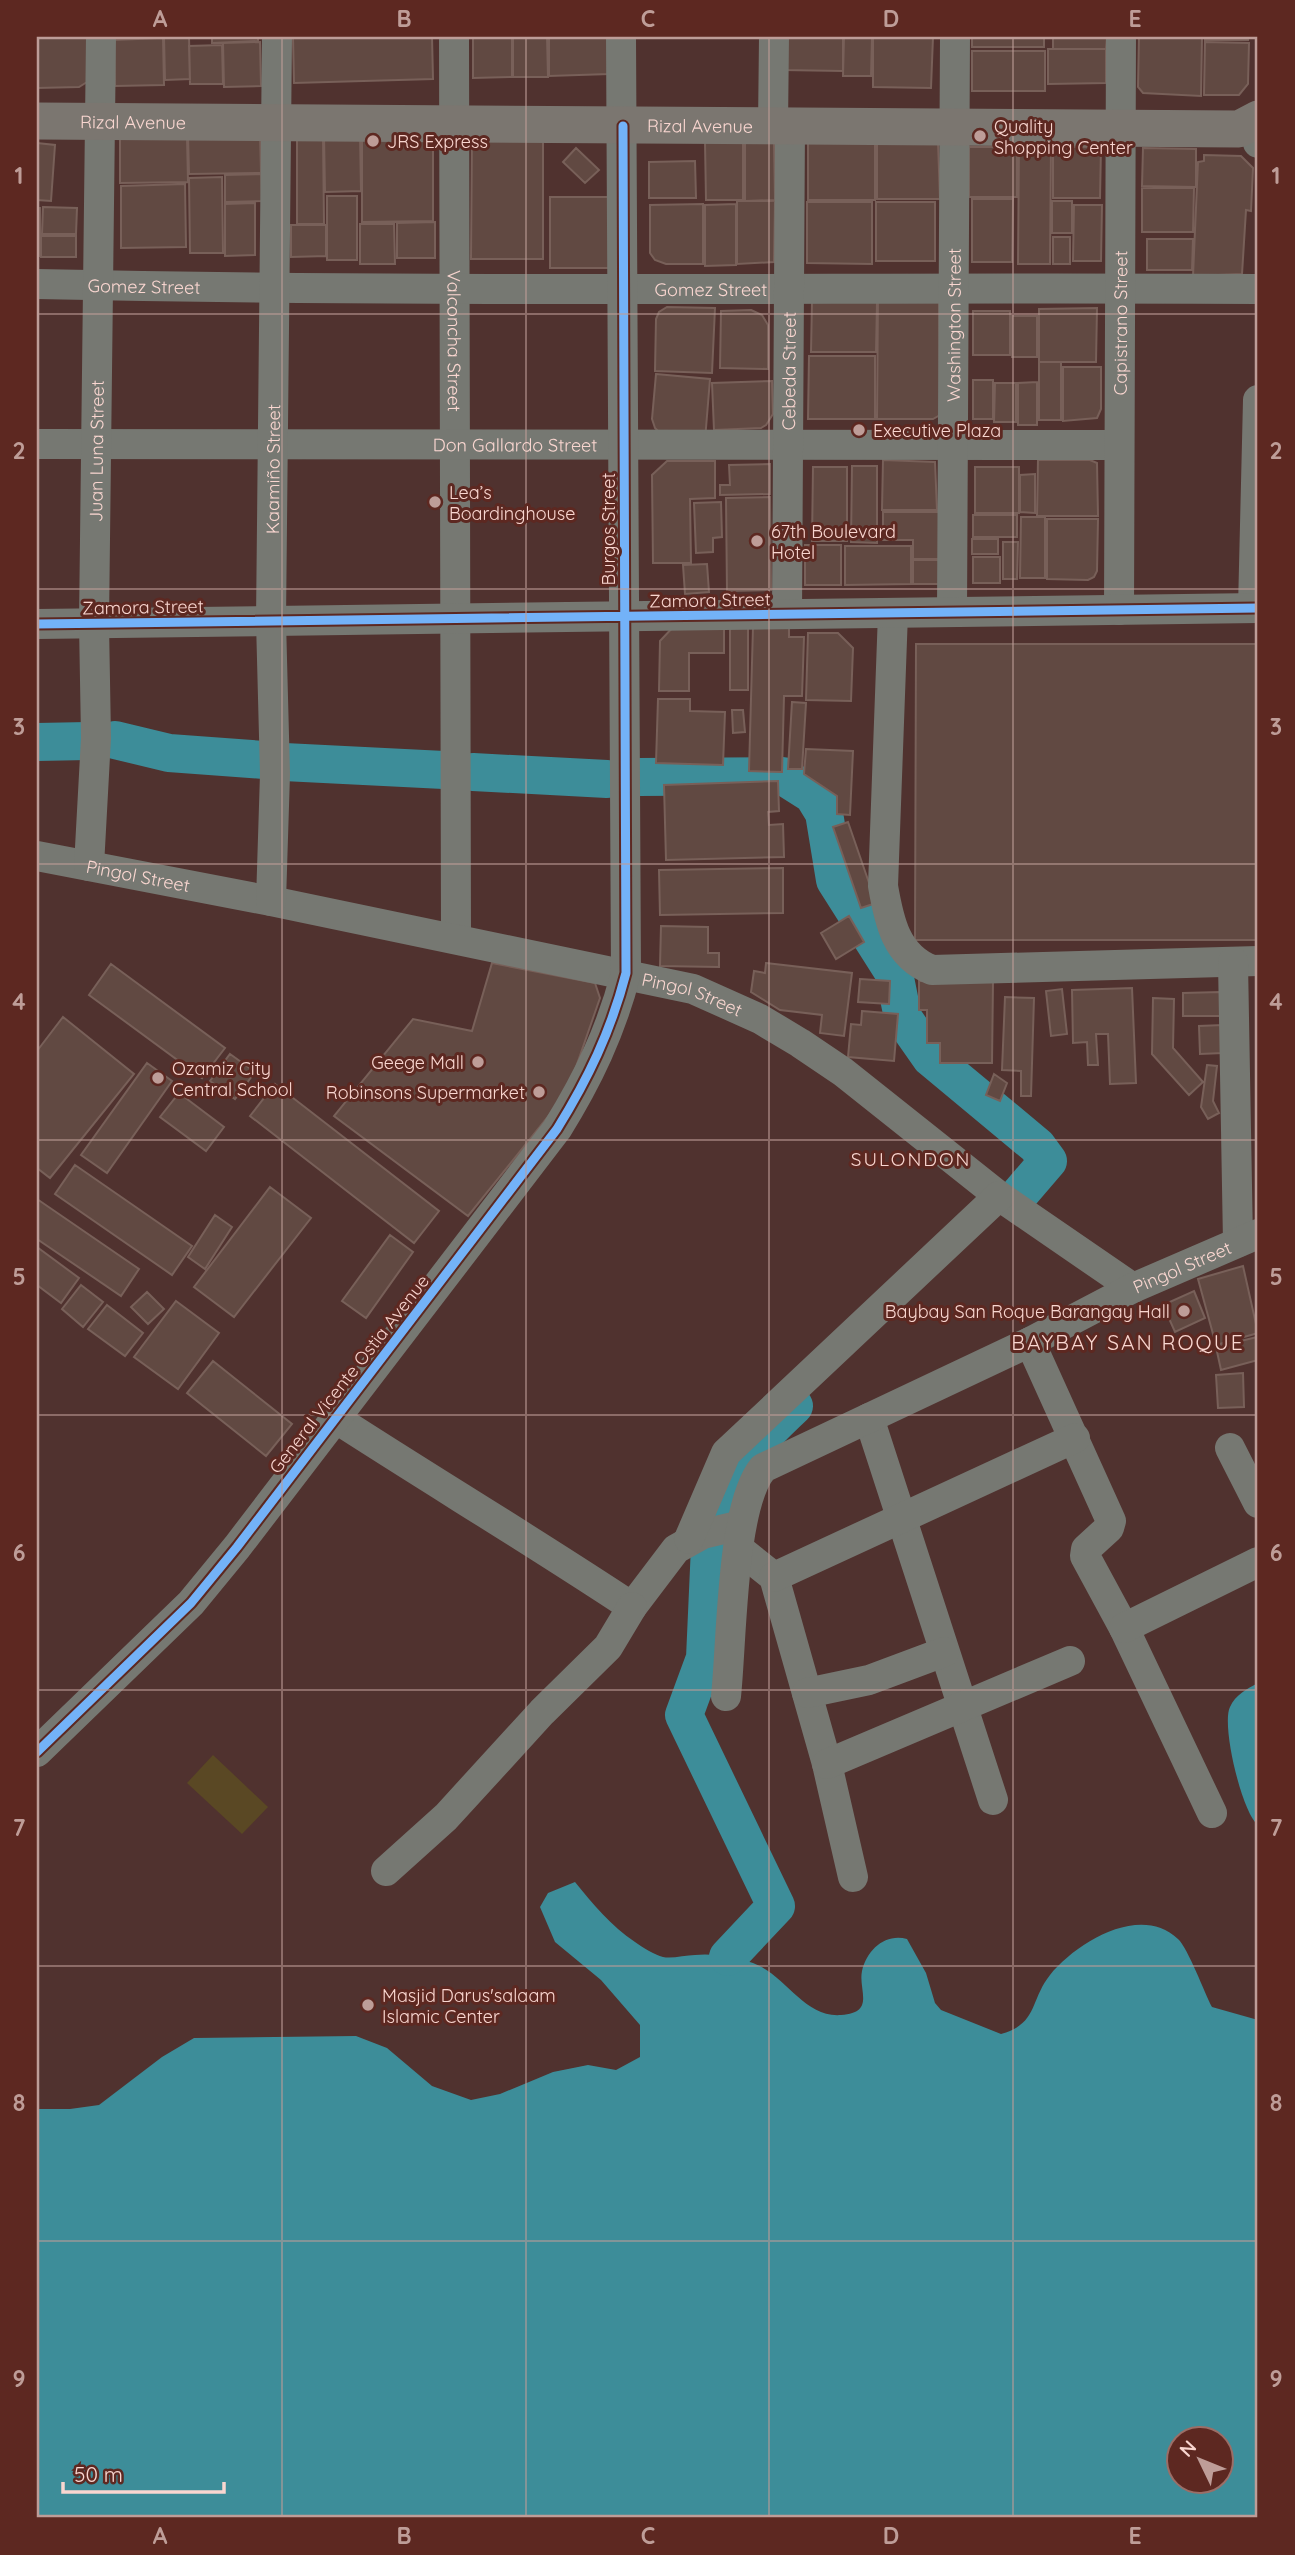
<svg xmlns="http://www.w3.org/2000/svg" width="1295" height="2555" viewBox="0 0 1295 2555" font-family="Quicksand,sans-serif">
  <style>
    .green { fill: #5a4824 }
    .water { fill: #3d8d99; fill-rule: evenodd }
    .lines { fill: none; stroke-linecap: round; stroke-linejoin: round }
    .river { stroke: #3d8d99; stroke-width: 38 }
    .building { fill: #614942; stroke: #786059; stroke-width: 2 }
    .minor { stroke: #767872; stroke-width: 30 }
    .major { stroke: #7b7670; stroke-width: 37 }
    .cycleway-casing { stroke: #5d2821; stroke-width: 13 }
    .cycleway { stroke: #73b2f8; stroke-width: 9 }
    .grid { fill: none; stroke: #be9d98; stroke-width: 2; stroke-opacity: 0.55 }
    .poi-dot { fill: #be9d98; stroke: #5d2821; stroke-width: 2.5 }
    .labels { text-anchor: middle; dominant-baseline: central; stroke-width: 6; stroke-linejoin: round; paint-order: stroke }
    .street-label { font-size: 18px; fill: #f9d6d0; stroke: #5d2821 }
    .poi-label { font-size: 18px; fill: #f9d6d0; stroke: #5d2821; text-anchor: start }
    .neighbourhood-label { font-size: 19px; letter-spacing: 2px; fill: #f9d6d0; stroke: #5d2821 }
    .quarter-label { font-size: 21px; letter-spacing: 2px; fill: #f9d6d0; stroke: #5d2821 }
    .neatline { fill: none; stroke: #be9d98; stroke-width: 2.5 }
    .grid-label { font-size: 23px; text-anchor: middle; font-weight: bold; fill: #be9d98 }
  </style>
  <rect width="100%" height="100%" fill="#50322f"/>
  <path class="green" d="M213,1755L268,1807L242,1834L187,1783Z"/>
  <path class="water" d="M1258,1683V1825C1242,1813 1221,1725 1230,1707C1235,1695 1247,1689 1258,1683Z
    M575,1882C593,1904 611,1926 635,1942C642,1947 655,1955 663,1957C672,1959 685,1955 695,1955C713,1953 735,1957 753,1963C786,1975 804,2018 841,2015C876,2013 858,1990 862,1971C867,1949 886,1933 907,1939L926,1973L935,2003L941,2010L1001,2034C1038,2024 1030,2000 1050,1975C1076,1943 1140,1903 1178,1939C1188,1948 1205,1994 1212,2007L1258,2020V2518H37V2109H70L99,2105L162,2057L194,2038L356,2036L387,2048L432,2086L471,2100L500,2094L553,2072L588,2065L616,2070L640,2057V2025L601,1980L555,1942L540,1907L548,1893ZM1180,2440H1222V2482H1180Z"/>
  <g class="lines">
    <path class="river" d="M115,740L169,753L264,760
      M37,742L88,741
      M284,762L444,770
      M473,772L607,779
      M638,777L783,776L813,795L824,813L835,880L894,973L903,1018L931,1058L1037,1146L1048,1161L1018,1196
      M716,1516C725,1471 761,1437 794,1406
      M710,1546L705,1658L684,1715L776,1906L728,1957"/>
  </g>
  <path class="building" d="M37,37H90L87,82L79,87L37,88Z
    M164,37H189L190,79L165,80Z
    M212,37H258V41L212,43Z
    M293,37H432L433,79L294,83Z
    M473,37H512V77L473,78Z
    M513,37H547L548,77H513Z
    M549,37H608L609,74L549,76Z
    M784,37H843V71L783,70Z
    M844,37H872L871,76H843Z
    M873,37H933L931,88L873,87Z
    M972,37H1044V47H972Z
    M1053,37H1107L1106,49H1053Z
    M1139,37H1202L1201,96L1143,93L1138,87Z
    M1205,37H1248V40H1205Z
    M163,38L164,85L115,86L114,40Z
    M260,42L261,86L224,87L223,43Z
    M1205,42L1249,43L1248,84L1239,95H1204Z
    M222,45L223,84H190L189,46Z
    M1048,49H1106V83L1048,84Z
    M972,51H1045V91H972Z
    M260,133L261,173L189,174L188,134Z
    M360,134L361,191L325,192L324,135Z
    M362,135H433V221L362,222Z
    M543,135V259H471L472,136Z
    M323,136L324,224H297V137Z
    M187,137L188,182L120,183V139Z
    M877,138L938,142L940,199H877Z
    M808,139H875V200H808Z
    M705,142H743V200H706Z
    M745,142H774L775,200L745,201Z
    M37,143L55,145L51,201L37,200Z
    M1019,146H1051L1050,264H1018Z
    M969,147H1017V197H969Z
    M1053,147H1101L1100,198H1053Z
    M576,148L599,170L585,183L563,162Z
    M1143,148L1196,149V187L1142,186Z
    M1204,155L1241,156L1253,168L1251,211L1246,210L1242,274L1193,276L1198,162L1204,161Z
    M695,161L696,198H649V162Z
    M261,174L262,201L225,202V175Z
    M222,177L223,253H190L189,178Z
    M185,184L186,247L121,248V186Z
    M1142,188H1194L1193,232H1142Z
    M327,196H357V260H327Z
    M550,197H610L609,268H550Z
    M972,199H1013L1012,262H972Z
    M737,201H775L774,262L737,264Z
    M1052,201H1072V233H1052Z
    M807,202H872V264L807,263Z
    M876,202H935V261H876Z
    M255,203V255L225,256V204Z
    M703,204V264H666L655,260L650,253V205Z
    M736,204V265L705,266V205Z
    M1074,205H1102L1101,261H1073Z
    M43,207L77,208L76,234H42Z
    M37,208H40V256H37Z
    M435,222V258H397V223Z
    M360,224H394L395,264H360Z
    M291,225H326V256L291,257Z
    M41,236H76V257H41Z
    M1053,237H1070V264H1053Z
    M1147,239H1193L1192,270H1147Z
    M878,296L939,301L940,415L933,419H877Z
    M812,302H877L876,352H811Z
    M667,307L715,308L712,373L655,371L656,319L659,312Z
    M1097,308L1096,362H1039V309Z
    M751,310L762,315L768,325V369L720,368L721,311Z
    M973,311H1010V355H973Z
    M1012,316H1037V357H1012Z
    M809,356H875V419H808Z
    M1039,362H1061V420H1039Z
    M1063,367H1101V409L1097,418L1063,421Z
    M656,374L710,379L705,440L661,434L655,428L652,419Z
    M973,380H993V419H973Z
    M772,381L773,414L766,425L761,428L714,430L712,383Z
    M1037,382V425H1018V383Z
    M995,383H1016V422H994Z
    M883,460L935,462L937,510H882Z
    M1038,460H1090L1097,463L1098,516H1037Z
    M667,461H715V498L690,499L691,563H653L652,475Z
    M770,464V494L720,495V485H730L729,465Z
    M852,466H877V543L851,542Z
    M813,467H847V541H812Z
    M975,467H1019V513H975Z
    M1035,474V513L1020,512V475Z
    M770,497L771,590L727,591L726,498Z
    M721,502L722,537L713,538V552L696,553L694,503Z
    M883,512H939V559H913V540H883Z
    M973,515H1017V537H973Z
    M1021,517H1045V578H1020Z
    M1047,519H1098L1097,571L1094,577L1088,580L1047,579Z
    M972,539H998V554H972Z
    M1003,542H1018L1017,579H1003Z
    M805,545H841V585H805Z
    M845,546H911V584L845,585Z
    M973,557H1000V583H973Z
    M913,560H940V584H913Z
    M707,564L709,592L685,594L683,565Z
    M676,624H724V653H689V691H659L660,641Z
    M730,626H748V690H730Z
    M753,627H789V637H804L802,696H784L782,772L749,771Z
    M808,633H838L853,648L851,701L806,700Z
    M916,644H1258V940H915Z
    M658,699H690V711L725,712L723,765L656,763Z
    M792,702L806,703L802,769H788Z
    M732,710H743L745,732L733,733Z
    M806,749L853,751L850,815L837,814V796L804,774Z
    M778,781L779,811L768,812L769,825L783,824L784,857L666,860L664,785Z
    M848,822L876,903L861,908L833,827Z
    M783,868V913L660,915L659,870Z
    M849,916L864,942L836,959L821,933Z
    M661,926L708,927V953H719V967L660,966Z
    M492,963L595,983L600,998L567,1093L468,1216L334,1116L413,1019L472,1031Z
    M766,963L852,973L844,1036L820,1033L822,1015L780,1010L751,992L754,971L765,973Z
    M111,964L225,1048L202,1078L89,995Z
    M860,979L890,981L889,1004L858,1002Z
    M919,981H993L992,1063H940V1043H927V1010H919Z
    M1132,988L1136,1083L1110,1084L1108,1034H1096L1098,1065H1088L1087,1042L1073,1043L1072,990Z
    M1062,989L1067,1034L1051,1036L1046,991Z
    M1220,992V1016H1183V993Z
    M1005,997L1034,998L1031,1096H1021V1071L1002,1070Z
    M1153,998L1174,999L1173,1048L1203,1082L1189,1095L1152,1054Z
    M862,1011L898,1014L894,1061L848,1057L851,1024L861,1025Z
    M63,1017L134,1074L50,1178L37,1168V1051Z
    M1223,1025V1053L1200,1054L1199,1026Z
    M230,1054L255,1072L235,1099L210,1081Z
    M147,1063L172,1081L107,1173L81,1155Z
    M1207,1065L1217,1066L1213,1101L1219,1113L1208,1119L1201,1107Z
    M994,1074L1007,1083L1000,1101L986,1095Z
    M275,1084L439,1211L414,1243L250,1116Z
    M179,1093L224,1127L206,1151L160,1117Z
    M75,1165L192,1246L172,1275L55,1194Z
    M270,1187L311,1218L234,1317L194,1287Z
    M37,1199L139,1269L121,1296L37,1239Z
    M215,1215L232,1227L205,1269L188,1257Z
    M390,1235L413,1252L366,1318L342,1301Z
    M37,1247L79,1278L61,1303L37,1285Z
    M1243,1266L1258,1333L1216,1345L1198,1279Z
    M81,1285L103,1302L83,1327L62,1309Z
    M1194,1291L1205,1318L1175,1332L1163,1305Z
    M147,1292L164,1309L148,1324L131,1307Z
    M176,1301L219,1333L178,1389L134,1357Z
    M107,1305L143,1333L125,1356L88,1329Z
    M1257,1337L1258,1360L1221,1370L1216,1347Z
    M213,1361L292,1424L266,1456L187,1393Z
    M1243,1373L1244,1407L1218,1408L1216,1375Z"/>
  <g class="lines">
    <g class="minor">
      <path id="s1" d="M454,37L456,938"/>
      <path d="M773,126L774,37"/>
      <path d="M1258,142V143"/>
      <path id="s2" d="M37,284C444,293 851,287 1258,289"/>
      <path id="s3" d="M37,444L1119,445"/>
      <path d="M1253,608L1258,400"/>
      <path id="s4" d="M1119,610L1121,37"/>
      <path id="s5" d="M952,612L955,37"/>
      <path d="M893,613L883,886C889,921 896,956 932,970L1258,961"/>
      <path id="s6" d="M787,614L790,126"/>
      <path d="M37,624L1258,608"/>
      <path id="s7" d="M37,856L271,901L693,989L760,1019L800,1043L843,1072L999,1196L1133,1288"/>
      <path id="s8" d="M89,866L96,738L94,623L101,37"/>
      <path id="s9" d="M271,901L275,774L271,621L277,37"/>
      <path d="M1233,962L1238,1242"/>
      <path d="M1030,1342L1111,1521L1109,1528L1086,1549L1085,1556L1124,1628L1212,1813"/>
      <path d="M335,1418C434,1482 534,1542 632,1607L676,1549L703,1534L741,1525"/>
      <path d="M869,1418L993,1800"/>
      <path d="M1230,1448L1258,1503"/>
      <path d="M689,1539L726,1453L999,1196"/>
      <path d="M739,1549L774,1577L827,1764L853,1877"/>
      <path d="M774,1577L1075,1438"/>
      <path d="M1124,1628L1258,1562"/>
      <path d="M807,1693L869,1680L944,1652"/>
      <path id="s10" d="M726,1696C732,1641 731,1506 763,1468L1030,1342L1133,1288L1258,1234"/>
      <path d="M37,1752L191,1603L237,1547L557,1129C588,1079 611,1031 626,973L621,37"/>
      <path d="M827,1764L1070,1661"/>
      <path d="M386,1871L446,1817L542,1712L608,1647L632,1607"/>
    </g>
    <path class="major" id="s11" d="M37,121L1239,129L1258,119"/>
    <g class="cycleway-casing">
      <path id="cycleway" d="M37,624L1258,608
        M37,1752L191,1603L237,1547L557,1129C588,1079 611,1031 626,973L623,126"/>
    </g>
    <use href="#cycleway" class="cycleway"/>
  </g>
  <path class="grid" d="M282,37V2518M526,37V2518M769,37V2518M1013,37V2518M37,314H1258M37,589H1258M37,864H1258M37,1140H1258M37,1415H1258M37,1690H1258M37,1966H1258M37,2241H1258"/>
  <g class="poi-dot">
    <circle cx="980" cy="136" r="7"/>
    <circle cx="373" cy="141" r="7"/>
    <circle cx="859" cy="430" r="7"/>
    <circle cx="435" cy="502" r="7"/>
    <circle cx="757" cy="541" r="7"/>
    <circle cx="478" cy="1062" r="7"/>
    <circle cx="158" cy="1078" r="7"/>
    <circle cx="539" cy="1092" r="7"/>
    <circle cx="1184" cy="1311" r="7"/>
    <circle cx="368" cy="2005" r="7"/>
  </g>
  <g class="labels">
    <g class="street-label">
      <text stroke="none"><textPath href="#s11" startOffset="96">Rizal Avenue</textPath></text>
      <text stroke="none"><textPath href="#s11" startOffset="663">Rizal Avenue</textPath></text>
      <text stroke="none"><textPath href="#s2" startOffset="107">Gomez Street</textPath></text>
      <text stroke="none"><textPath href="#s2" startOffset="674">Gomez Street</textPath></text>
      <text stroke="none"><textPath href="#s4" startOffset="287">Capistrano Street</textPath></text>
      <text stroke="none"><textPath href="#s5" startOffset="287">Washington Street</textPath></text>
      <text stroke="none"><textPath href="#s1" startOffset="304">Valconcha Street</textPath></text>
      <text stroke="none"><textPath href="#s6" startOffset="243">Cebeda Street</textPath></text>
      <text stroke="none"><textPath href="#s3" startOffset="478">Don Gallardo Street</textPath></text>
      <text stroke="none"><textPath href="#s8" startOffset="415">Juan Luna Street</textPath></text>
      <text stroke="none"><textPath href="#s9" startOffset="432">Kaamiño Street</textPath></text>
      <text transform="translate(608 529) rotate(-90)">Burgos Street</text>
      <text transform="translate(710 600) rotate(-1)">Zamora Street</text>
      <text transform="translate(143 607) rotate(-1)">Zamora Street</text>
      <text stroke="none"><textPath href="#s7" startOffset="103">Pingol Street</textPath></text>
      <text stroke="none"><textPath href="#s7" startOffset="670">Pingol Street</textPath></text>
      <text stroke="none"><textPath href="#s10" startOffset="698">Pingol Street</textPath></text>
      <text transform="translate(349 1374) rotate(-52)">General Vicente Ostia Avenue</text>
    </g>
    <g class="poi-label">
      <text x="994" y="126">Quality<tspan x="994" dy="21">Shopping Center</tspan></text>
      <text x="387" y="141">JRS Express</text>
      <text x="873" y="430">Executive Plaza</text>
      <text x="449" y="492">Lea’s<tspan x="449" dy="21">Boardinghouse</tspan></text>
      <text x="771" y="531">67th Boulevard<tspan x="771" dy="21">Hotel</tspan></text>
      <text x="464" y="1062" text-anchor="end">Geege Mall</text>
      <text x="172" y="1068">Ozamiz City<tspan x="172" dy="21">Central School</tspan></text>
      <text x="525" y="1092" text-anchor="end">Robinsons Supermarket</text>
      <text x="1170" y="1311" text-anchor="end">Baybay San Roque Barangay Hall</text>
      <text x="382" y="1995">Masjid Darus'salaam<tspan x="382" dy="21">Islamic Center</tspan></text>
    </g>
    <g class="neighbourhood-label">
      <text x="911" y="1159">SULONDON</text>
    </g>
    <g class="quarter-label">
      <text x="1128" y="1342">BAYBAY SAN ROQUE</text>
    </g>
  </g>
  <rect width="1295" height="2555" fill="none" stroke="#5d2821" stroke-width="77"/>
  <g transform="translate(1200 2460) rotate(313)"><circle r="33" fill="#5d2821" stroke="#9b6e67" stroke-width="2"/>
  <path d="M0-5L12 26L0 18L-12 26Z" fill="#be9d98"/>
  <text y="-10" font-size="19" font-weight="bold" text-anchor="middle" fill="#f9d6d0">N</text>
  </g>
  <path d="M63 2482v10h161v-10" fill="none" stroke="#f9d6d0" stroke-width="3.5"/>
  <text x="74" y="2482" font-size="21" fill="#f9d6d0" stroke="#5d2821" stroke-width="5" paint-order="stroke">50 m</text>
  <rect x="38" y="38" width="1218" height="2478" class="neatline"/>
  <g class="grid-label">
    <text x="160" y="27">A</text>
    <text x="404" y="27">B</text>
    <text x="648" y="27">C</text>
    <text x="891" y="27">D</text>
    <text x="1135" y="27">E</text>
    <text x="19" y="184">1</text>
    <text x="1276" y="184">1</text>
    <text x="19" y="459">2</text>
    <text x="1276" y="459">2</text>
    <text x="19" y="735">3</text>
    <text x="1276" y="735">3</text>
    <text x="19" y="1010">4</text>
    <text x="1276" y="1010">4</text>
    <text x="19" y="1285">5</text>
    <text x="1276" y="1285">5</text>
    <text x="19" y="1561">6</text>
    <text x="1276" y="1561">6</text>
    <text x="19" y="1836">7</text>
    <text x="1276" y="1836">7</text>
    <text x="19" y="2111">8</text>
    <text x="1276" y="2111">8</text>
    <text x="19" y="2387">9</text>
    <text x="1276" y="2387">9</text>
    <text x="160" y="2544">A</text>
    <text x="404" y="2544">B</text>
    <text x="648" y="2544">C</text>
    <text x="891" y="2544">D</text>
    <text x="1135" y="2544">E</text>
  </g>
</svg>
